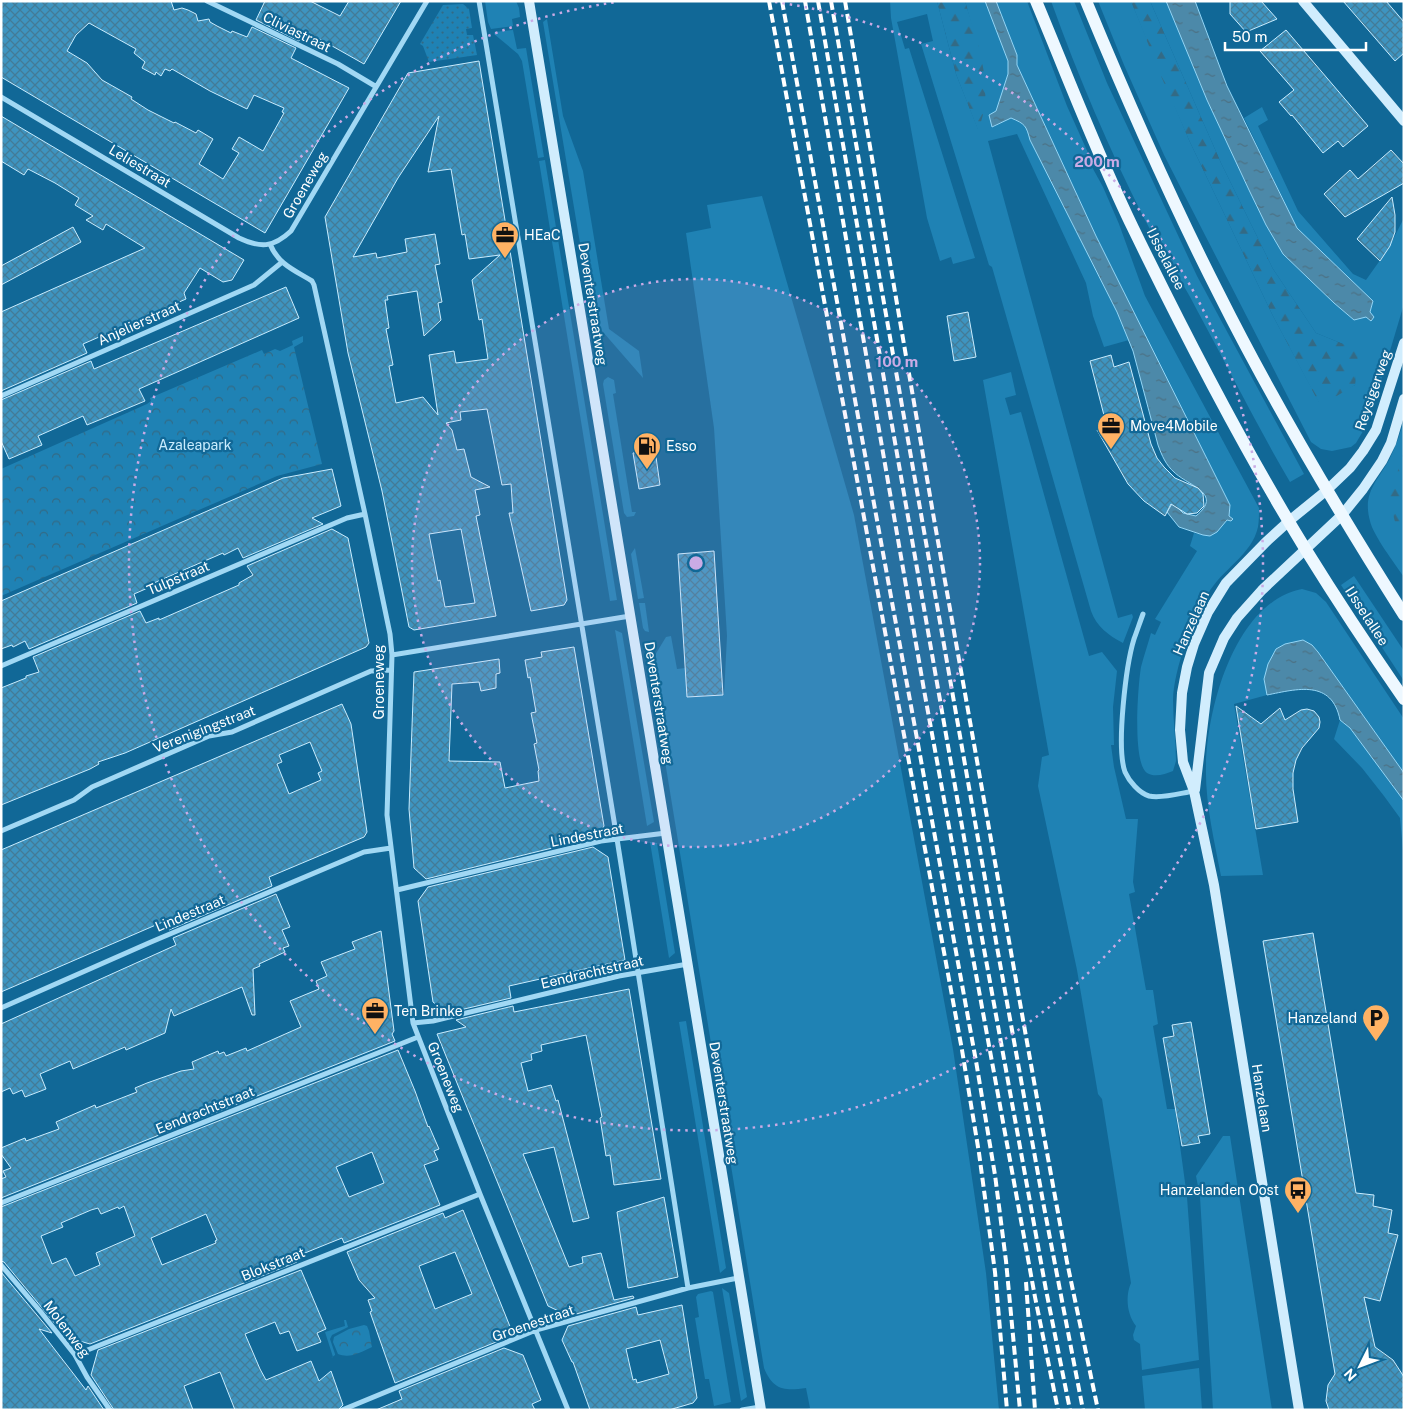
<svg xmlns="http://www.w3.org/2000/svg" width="1405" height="1411" viewBox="0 0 1405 1411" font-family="'Public Sans',sans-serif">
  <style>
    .grass { fill: #1f82b4 }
    .forest { fill: url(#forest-firs) }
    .park { fill: url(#park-crowns) }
    .garden { fill: url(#garden-dots) }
    .water { fill: url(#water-ripples); stroke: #93d6f7 }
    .building { fill: url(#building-cross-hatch); stroke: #c9ecfe; fill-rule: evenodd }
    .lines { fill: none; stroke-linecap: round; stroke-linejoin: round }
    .street { stroke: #a1d8f4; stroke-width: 5 }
    .secondary { stroke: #d1edfd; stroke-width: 10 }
    .primary { stroke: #eef8ff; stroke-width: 12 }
    .rail { stroke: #fff; stroke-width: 4; stroke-dasharray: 9 4; stroke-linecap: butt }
    .ring { fill: none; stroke: #caabe5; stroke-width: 2.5; stroke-dasharray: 2.5 5 }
    .labels { text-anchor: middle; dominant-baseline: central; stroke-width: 4.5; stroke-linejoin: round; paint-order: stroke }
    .street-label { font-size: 14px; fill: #fff; stroke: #116897 }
    .poi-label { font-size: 14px; fill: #fff; stroke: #116897; text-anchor: start }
    .park-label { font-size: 14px; fill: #c9ecfe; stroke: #116897 }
    .centre { fill: #caabe5; stroke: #116897; stroke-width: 2.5 }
    .ring-label { font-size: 15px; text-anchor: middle; font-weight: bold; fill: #caabe5; stroke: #116897; stroke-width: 4.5; stroke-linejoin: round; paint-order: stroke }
  </style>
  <defs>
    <pattern id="forest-firs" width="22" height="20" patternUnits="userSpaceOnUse" patternTransform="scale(1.25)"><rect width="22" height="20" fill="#1f82b4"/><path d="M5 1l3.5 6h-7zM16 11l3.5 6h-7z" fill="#336a85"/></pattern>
    <pattern id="park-crowns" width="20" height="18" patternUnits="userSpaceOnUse" patternTransform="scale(1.25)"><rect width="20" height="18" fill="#1f82b4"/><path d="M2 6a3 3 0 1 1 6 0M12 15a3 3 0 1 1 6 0" fill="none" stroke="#336a85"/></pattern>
    <pattern id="garden-dots" width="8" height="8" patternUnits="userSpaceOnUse" patternTransform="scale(1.25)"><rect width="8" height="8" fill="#1f82b4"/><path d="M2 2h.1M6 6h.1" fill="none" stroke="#336a85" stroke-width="1.8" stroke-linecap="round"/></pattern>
    <pattern id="water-ripples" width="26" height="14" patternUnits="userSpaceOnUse" patternTransform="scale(1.25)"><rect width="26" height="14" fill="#4c89a9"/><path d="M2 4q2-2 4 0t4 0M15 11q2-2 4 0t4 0" fill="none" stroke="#4c7184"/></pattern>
    <pattern id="building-cross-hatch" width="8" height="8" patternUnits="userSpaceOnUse" patternTransform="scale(1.25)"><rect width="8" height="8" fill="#3e94c0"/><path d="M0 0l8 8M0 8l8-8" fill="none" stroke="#437b97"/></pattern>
  </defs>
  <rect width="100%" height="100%" fill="#116897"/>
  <path class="grass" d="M485,1H516L519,8L520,17L512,19L513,26L491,29L488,22Z
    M890,1H937L956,74L978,129V48L965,1H985L1008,61V74L993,127L1011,118C1026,124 1026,125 1030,140L1117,312L1129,340L1104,347L1093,316L1086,283L1017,134L988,141L1118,618L1132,614L1133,617L1123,643C1108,635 1097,627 1091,611L992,267L989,265L921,44L933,41L927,14L897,22L905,49L909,48L975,258L953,264L951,257L940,261L927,218L891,18Z
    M996,1H1027L1067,106L1093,164L1092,167L1103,187L1119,224L1145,296L1259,508C1259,514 1259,521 1258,527C1252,555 1221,570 1208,594C1192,621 1174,669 1173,700C1173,720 1176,741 1176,761L1173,771C1165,774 1155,778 1147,773C1132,763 1138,685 1141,667C1144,655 1148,644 1151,633L1155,635L1161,622L1155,619L1197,551L1190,546L1194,533C1223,539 1215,524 1232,518L1229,516L1230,505L1096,236L1017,65V55Z
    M1051,1H1074L1107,83L1197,276L1304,474L1290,482C1257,426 1229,369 1198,312C1182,280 1161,251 1145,220C1109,149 1078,76 1051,1Z
    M1098,1H1131L1189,140L1273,316L1319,402L1355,385L1356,365L1343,344L1316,333L1273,269L1221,163L1150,1H1166L1207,100L1249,190L1266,225L1283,254L1334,303L1354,320L1366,317L1371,321L1370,312L1373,301L1297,228L1244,118L1262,107L1268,120L1258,126L1298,211L1353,274L1366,280L1388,249L1404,218V304L1369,421L1356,443L1351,447L1332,451L1321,449L1311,442L1164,155L1124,65Z
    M547,19L563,116L583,171L609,329L639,351L643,378L596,324L592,315L543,22Z
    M513,30L517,49L526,48L544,157L538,158L522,61L518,54L494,34L495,32Z
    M545,160L617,600L610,601L539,161Z
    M762,196L854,515L953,1049L986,1273L999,1410H804L810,1408L806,1388C784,1391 773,1390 764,1368L648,657L655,655L666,637L671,636L677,669L685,668L688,697L724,695L727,636L714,428L686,233L711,228L707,205Z
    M1011,372L1016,395L1005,398L1010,415L1021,412L1089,656L1102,652L1117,671L1113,707L1114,745H1111L1114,767L1126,819H1138L1133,882L1135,892L1129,894L1146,990H1153L1158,1024L1153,1026L1167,1109H1175L1187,1197L1199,1360L1142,1370L1140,1344L1134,1340L1133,1335L1136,1326C1127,1315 1125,1296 1131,1283L1102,1099L1098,1094L1077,970L1038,786L1042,757L1049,755L983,380Z
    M608,377L614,380L616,393L613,394L632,512H636L634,516L627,517L624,513L603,384L604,380Z
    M1404,418V451L1402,458L1404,577C1395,564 1373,535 1370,521C1362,492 1378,481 1390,458C1396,445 1401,432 1404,418Z
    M635,548L644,598L638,599L631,554Z
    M1354,576L1404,651V681L1341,585Z
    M1302,589L1316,593L1326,602L1404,719V773L1318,652L1312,646L1303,641L1264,679L1267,695L1234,704L1263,875L1221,876C1214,839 1205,803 1206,766C1207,708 1235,602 1302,589Z
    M639,603H645L649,632L645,631L643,628Z
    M615,630L622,633L654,822L647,826Z
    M1340,720L1350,728L1404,801V861L1400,818L1384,796L1362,768L1334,739Z
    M650,842L657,843L675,953L669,958Z
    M686,1021L726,1268L720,1273L679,1022Z
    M1223,1136H1230L1272,1410H1213L1200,1197L1196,1176Z
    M722,1288L729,1293L747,1397L741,1401Z
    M711,1291L713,1292L731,1402L714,1406L709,1379H705L695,1318L699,1317L696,1297L698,1294Z
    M344,1320H346L348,1327L332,1335L330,1339L335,1354V1355L331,1358L333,1357L325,1332L345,1326Z
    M1199,1368L1202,1410H1145L1142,1376Z"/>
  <path class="forest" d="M937,1H965C977,42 996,88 978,130L956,74Z
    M1131,1H1150L1221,163L1273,269L1316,333L1343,344L1359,346L1355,385L1330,400L1319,403L1273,316L1189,140L1161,76Z
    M1404,451V556L1389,499Z"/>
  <path class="park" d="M303,336V342L294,347L322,464L277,476L1,596V469L147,404L151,401L150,398L262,350L264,354L275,349L280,351L293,345L292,341Z
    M364,1325L367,1326L369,1331L372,1347C361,1352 350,1359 338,1354L333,1342L334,1337L349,1329Z"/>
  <path class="garden" d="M463,4L469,9L472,28L466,29L467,35H473L477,55L429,62L423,46L420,44L443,5Z"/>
  <path class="water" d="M985,1H996L1017,55V65L1096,236L1230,505L1229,516L1233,519L1231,521L1227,520L1217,532L1210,536L1203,535L1179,527L1167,512L1172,504H1174L1183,513L1196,516C1224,493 1188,486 1174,472C1166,465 1162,456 1158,445L1133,351L1117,312L1030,140C1026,125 1025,124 1011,118L992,127L989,115L996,111L1008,74V61Z
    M1166,1H1195L1227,86L1297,228L1373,301L1370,312L1374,317L1371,321L1366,317L1354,320L1334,303L1283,254L1266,225L1249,190L1207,100Z
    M1303,640L1312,645L1318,652L1404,773V801L1350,728L1340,720C1332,679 1297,689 1267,695L1264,679L1268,664L1276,649L1285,644Z"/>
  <path class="building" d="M1,1H171L174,10L182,8L188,10L196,14L198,21L209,19L210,22L217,26L231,33L232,31L247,37L252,27L296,48L291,58L349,88L265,233L1,77ZM89,23L136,49L134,53L145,62L142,68L155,75L156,72L161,76L165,69L170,71L172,69L210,91L247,109L254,95L284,108L282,112L284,113L263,151L239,137L232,149L239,153L223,179L199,164L213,139L198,130L196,133L175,122L174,123L148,110L131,99L132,97L102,80L87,63L67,51L76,35Z
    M265,1H310L340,16L349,1H401L364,64L318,38V39L303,32L299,41L256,20Z
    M1230,1H1261L1277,19L1246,32L1230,14Z
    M1343,1H1386L1404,22V53L1395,61Z
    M1286,30L1368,126L1343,147L1338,141L1323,153L1292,115L1291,116L1279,102L1294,90L1260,51Z
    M479,61L567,600L564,605L531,611L509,513H513L511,484L502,485L487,409L460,412L461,420L446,423L452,430L457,450L464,449L471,477L490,487L475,490L480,515L476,516L496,616L414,630L409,627L382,491L348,353L325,217L408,73ZM439,116L428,172L451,169L462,235L465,234L469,259L500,255L472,280L479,320L482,319L488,359L456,363L454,351L429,355L438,415L423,397L396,403L389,366L393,365L386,329L389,328L385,300H388L387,296L417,291L424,336L441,320L438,303L442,302L435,265L440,264L435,234L405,239L407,252L377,258L376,253L353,257L398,178ZM461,529L475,603L445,607L440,580L438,581L429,534Z
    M1,116L244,260L232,280L223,282L200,268L184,293L186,299L83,344L87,353L1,391V312L145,248L106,224L103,230L86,220L93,216L75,205L79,198L55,183L28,169L24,175L1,161Z
    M1391,150L1404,164V183L1345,217L1324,194L1350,170L1358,179Z
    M1392,197L1395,215V232L1390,246L1380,261L1357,239Z
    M73,227L81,242L1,285V266Z
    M286,287L299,318L139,389L145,401L87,425L83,416L38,436L42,445L9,459L1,441V400L91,361L94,369Z
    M968,312L976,357L954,361L947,316Z
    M1111,355L1114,367L1129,362L1151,444L1157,458L1164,467L1175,478L1198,488L1203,494L1204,506L1197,513L1187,514L1171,504L1165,516L1144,501L1128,484L1097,430L1107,427L1090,361Z
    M655,450L660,485L639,489L633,453Z
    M332,469L341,506L312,518L323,524L243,558L238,548L224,555L223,553L147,586L150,587L134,594L137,603L29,649L25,641L13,647L12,645L1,649V601L283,478Z
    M332,529L348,538L369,643L366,647L125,753L98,762L99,764L90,769L1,805V688L26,678V676L39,672L33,657L140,611L146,623L159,618V620L239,585V583L253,575L247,566Z
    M714,551L723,695L687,697L678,554Z
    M574,647L604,826L597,837L426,879L414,868L409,809L414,672L499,659L500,673L496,674V688L481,691L479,682L452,684L449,761L500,762L505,788L539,781L538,771L539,770L534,744L537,743L531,713L536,712L530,677L528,678L525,660L542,657L541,652Z
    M342,704L351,724L367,832L364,837L269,877L272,886L169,930L165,921L1,992V850ZM310,742L322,771L318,773L321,780L289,794L277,764L282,762L279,755Z
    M1236,706L1261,724L1280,708L1285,720L1301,710L1307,709L1314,711L1319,717L1320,722L1319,728L1302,748L1296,760L1293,773V789L1298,822L1256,829Z
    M593,847L608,857L625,960L509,986L511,998L447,1013L433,1002L418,901L428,887Z
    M276,894L290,927L282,930L289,946L283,948L285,952L259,964L260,966L253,969L255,1015H252L242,987L174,1016L171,1009L165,1033L126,1050L125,1047L73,1069L70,1061L40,1074L46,1089L25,1097L22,1090L13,1094L10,1088L1,1092V1024L176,945L173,938Z
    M381,931L394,1031L392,1034L395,1041L1,1198V1179L6,1177L3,1171L11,1168L1,1154V1148L25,1138L26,1141L59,1129L56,1122L95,1105L96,1108L137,1092L135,1088L147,1083L181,1071L194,1069L192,1062L218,1051L219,1054L224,1052L226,1056L246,1048L247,1051L301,1027L290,1001L319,989L316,981L327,976L321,962L355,949L352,942Z
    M1313,933L1356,1193L1374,1195L1373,1206L1392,1210L1388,1233L1398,1235L1380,1301L1364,1297L1375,1347L1393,1360L1404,1377V1410H1329L1326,1401L1328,1385L1335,1374L1263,941Z
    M629,989L661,1179L614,1185L610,1155L606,1156L600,1118L602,1117L586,1035L541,1045L542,1051L531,1054L532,1060L521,1063L528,1091L551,1085L556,1101L558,1100L589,1218L573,1222L554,1147L523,1154L569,1267L583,1263L582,1257L601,1253L614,1300L633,1296L634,1298L569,1316L548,1306L437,1034L466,1027L456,1020L513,1006L514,1012Z
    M1191,1022L1210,1134L1198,1136L1200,1143L1182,1146L1163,1038L1174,1036L1172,1025Z
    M398,1050L415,1091L428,1127L429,1126L439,1149L434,1151L438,1160L424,1165L440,1205L344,1243L342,1238L327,1244L295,1257L297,1262L90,1344L66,1337L4,1262L1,1261V1207ZM372,1152L384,1183L349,1197L336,1167ZM124,1206L135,1236L96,1253L100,1265L75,1276L66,1258L52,1264L41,1236L63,1227L61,1223L91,1210L98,1208L101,1214L118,1207L119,1209ZM206,1214L217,1240L215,1241L216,1243L162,1265L151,1238Z
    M664,1197L678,1277L628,1288L617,1212Z
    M463,1210L511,1329L506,1338L395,1383L370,1312L372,1311L368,1300L375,1298L359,1280L347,1252L443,1213L445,1218ZM455,1252L472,1294L435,1309L419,1266Z
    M301,1270L326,1329L317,1333L321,1342L297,1351L289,1331L280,1334L275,1322L245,1334L260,1369L266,1380L311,1361L319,1381L331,1371L343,1405L338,1410H235L220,1372L184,1386L193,1410H114L91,1375L98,1350Z
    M1,1272L52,1333L39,1329L86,1390L88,1386L104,1410H1Z
    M682,1305L697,1398L693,1403L669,1410H590L573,1362H572L562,1340L568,1326L636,1307L638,1315ZM660,1340L669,1374L637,1383L636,1379L633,1380L626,1349Z
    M504,1348L523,1355L541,1400L532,1404L535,1410H376L402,1399L399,1391Z"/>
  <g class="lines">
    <path class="street" d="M207,1L338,64L375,86
      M479,1L617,839L688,1288
      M1,97L239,238C260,248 273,248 291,231L427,1
      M270,244C278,264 294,270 312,281L314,285L365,514L390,634L392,655L387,815L413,1023L480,1194L568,1410
      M1,396L254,285L281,263
      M1143,614C1140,622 1137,631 1134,639C1126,665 1116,747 1125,772C1129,781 1139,793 1149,796C1162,799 1181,793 1194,791
      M392,655L630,616
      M1,666L347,518L365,514
      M1,831L74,800L92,787L209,736L232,732L371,671L391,670
      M397,890L601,841L666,833
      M1,1008L151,942L364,852L391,848
      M413,1023L433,1021L619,976L688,964
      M1,1203L418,1037
      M1,1265L40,1311L75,1355L87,1377L110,1410
      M75,1355L480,1194
      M342,1410L536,1330L688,1288L738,1278
      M742,1410L760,1407"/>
    <path class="secondary" d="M529,1L761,1410
      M1303,1L1404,121
      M1195,790L1209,673L1224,638L1237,618L1262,590L1342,515L1363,489L1382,461L1391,443L1404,399
      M1299,1410L1214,885L1194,791L1183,762L1180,730L1182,693L1187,667L1194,644L1208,612L1226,583L1266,542L1289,521L1327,490L1350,468L1363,451L1376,430L1404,343"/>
    <path class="primary" d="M1036,1C1068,77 1097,154 1133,228C1186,337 1242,446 1306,550C1337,600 1370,650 1404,699
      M1086,1C1127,100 1170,198 1219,294C1274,404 1338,511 1404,615"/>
    <path class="rail" d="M769,1L962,1050L979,1153L995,1272L1007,1410
      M782,1L976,1061L995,1175L1006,1261L1020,1410
      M805,1L924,690L1035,1297L1058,1410
      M818,1L970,872L1046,1290L1070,1410
      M831,1L997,947L1044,1207L1083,1410
      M845,1L934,519L1035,1087L1067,1262L1098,1410
      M1026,1282L1035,1410"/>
  </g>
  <circle cx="696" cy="563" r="284" fill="#caabe5" fill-opacity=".12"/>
  <g class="ring">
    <circle cx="696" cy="563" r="284"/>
    <path d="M775 2A567 567 0 1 1 617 2"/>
  </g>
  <defs>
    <g id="office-pin" transform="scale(1.4375)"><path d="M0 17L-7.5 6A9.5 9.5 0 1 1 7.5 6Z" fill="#ffb264" stroke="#116897"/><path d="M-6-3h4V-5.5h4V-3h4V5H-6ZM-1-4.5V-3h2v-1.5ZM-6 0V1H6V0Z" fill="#111"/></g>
    <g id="fuel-pin" transform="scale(1.4375)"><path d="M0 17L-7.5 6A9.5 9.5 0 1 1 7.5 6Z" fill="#ffb264" stroke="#116897"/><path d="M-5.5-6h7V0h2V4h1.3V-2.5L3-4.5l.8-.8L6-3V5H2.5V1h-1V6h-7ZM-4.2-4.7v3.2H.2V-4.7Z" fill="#111"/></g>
    <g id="parking-pin" transform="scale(1.4375)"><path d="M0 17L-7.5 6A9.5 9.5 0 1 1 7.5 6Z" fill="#ffb264" stroke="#116897"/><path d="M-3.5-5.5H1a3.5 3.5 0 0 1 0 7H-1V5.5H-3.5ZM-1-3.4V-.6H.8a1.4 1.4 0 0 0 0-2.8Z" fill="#111"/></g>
    <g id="bus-pin" transform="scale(1.4375)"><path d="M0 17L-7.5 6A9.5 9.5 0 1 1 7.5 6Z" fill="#ffb264" stroke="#116897"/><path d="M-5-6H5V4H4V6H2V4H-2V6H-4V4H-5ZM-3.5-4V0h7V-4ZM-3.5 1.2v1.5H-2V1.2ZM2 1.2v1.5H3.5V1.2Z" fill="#111"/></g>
  </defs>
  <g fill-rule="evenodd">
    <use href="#office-pin" x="505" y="235"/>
    <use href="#office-pin" x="1111" y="426"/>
    <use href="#fuel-pin" x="647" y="446"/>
    <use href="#office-pin" x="375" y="1011"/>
    <use href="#parking-pin" x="1376" y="1018"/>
    <use href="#bus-pin" x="1298" y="1190"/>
  </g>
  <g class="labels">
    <g class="street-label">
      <text transform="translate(297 32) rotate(26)">Cliviastraat</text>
      <text transform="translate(140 166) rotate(31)">Leliestraat</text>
      <text transform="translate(305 185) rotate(-60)">Groeneweg</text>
      <text transform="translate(1166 259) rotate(63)">IJsselallee</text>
      <text transform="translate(593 304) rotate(81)">Deventerstraatweg</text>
      <text transform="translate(139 323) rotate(-24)">Anjelierstraat</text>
      <text transform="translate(1373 390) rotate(-71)">Reysigerweg</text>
      <text transform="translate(178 578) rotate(-23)">Tulpstraat</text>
      <text transform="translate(1367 616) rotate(57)">IJsselallee</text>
      <text transform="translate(1191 623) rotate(-66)">Hanzelaan</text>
      <text transform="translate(379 682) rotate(-90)">Groeneweg</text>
      <text transform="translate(659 703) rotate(81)">Deventerstraatweg</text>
      <text transform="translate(204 729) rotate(-21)">Verenigingstraat</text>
      <text transform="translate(587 835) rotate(-11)">Lindestraat</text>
      <text transform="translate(190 913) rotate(-23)">Lindestraat</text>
      <text transform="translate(592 972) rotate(-13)">Eendrachtstraat</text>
      <text transform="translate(446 1077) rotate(68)">Groeneweg</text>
      <text transform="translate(1262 1098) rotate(81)">Hanzelaan</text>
      <text transform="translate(724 1103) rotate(81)">Deventerstraatweg</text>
      <text transform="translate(205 1110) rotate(-22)">Eendrachtstraat</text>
      <text transform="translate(273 1264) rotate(-22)">Blokstraat</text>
      <text transform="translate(533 1323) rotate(-19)">Groenestraat</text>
      <text transform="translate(67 1329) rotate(53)">Molenweg</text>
    </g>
    <g class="poi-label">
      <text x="524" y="235">HEaC</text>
      <text x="1130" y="426">Move4Mobile</text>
      <text x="666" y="446">Esso</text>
      <text x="394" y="1011">Ten Brinke</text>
      <text x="1357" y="1018" text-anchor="end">Hanzeland</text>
      <text x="1279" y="1190" text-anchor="end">Hanzelanden Oost</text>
    </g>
    <g class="park-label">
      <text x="195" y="445">Azaleapark</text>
    </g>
  </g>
  <circle cx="696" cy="563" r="8" class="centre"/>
  <g class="ring-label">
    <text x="1097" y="167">200 m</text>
    <text x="897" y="367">100 m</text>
  </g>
  <rect width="1405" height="1411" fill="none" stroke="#ffffff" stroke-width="5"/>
  <g transform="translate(1360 1366) rotate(228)" stroke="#116897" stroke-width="4" paint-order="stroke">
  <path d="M0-4L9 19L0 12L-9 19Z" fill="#ffffff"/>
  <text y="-8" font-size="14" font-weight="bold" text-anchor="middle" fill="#ffffff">N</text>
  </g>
  <path d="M1225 42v8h141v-8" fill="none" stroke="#ffffff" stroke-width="2.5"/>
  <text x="1232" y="42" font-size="15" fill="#ffffff" stroke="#116897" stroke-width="4" paint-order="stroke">50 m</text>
</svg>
